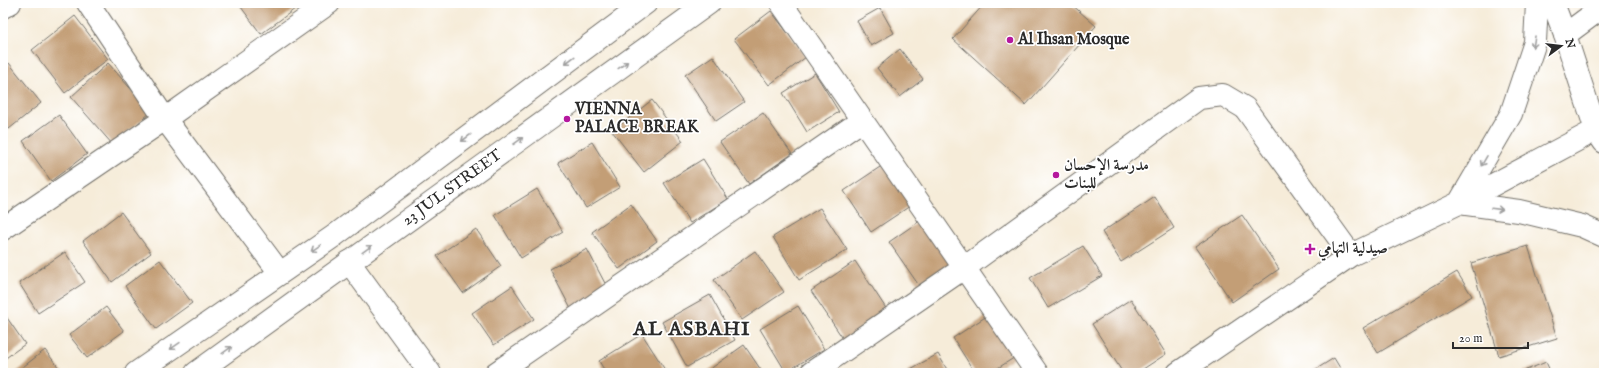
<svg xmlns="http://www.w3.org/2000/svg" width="1607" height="376" viewBox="0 0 1607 376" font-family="'IM FELL English',Amiri,serif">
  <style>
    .building { fill: #c39e76 }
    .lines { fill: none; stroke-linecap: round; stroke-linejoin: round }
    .minor-casing { stroke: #726f68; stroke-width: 24 }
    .tertiary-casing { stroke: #726f68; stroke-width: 24 }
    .minor { stroke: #fff; stroke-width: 22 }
    .tertiary { stroke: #fff; stroke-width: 22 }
    .oneway { stroke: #a0a0a0 }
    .poi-dot { fill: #b5179e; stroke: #fff; stroke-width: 1.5 }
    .labels { text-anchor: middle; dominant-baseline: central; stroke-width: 3.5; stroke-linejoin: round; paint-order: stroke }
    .poi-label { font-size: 16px; font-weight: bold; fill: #2b2b2b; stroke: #fff; text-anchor: start }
    .street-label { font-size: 16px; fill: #2b2b2b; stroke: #fff }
    .district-label { font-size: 20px; font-weight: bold; letter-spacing: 1px; fill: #2b2b2b; stroke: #fff }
  </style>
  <rect width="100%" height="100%" fill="#fff"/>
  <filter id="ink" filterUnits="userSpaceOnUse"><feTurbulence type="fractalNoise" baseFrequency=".025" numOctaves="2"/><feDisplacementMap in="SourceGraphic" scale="8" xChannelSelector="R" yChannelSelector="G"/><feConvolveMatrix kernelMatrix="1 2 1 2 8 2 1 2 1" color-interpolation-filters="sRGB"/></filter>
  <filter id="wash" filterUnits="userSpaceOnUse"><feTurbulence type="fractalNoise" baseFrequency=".012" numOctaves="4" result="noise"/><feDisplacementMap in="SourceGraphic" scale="16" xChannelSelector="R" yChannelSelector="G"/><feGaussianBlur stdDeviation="0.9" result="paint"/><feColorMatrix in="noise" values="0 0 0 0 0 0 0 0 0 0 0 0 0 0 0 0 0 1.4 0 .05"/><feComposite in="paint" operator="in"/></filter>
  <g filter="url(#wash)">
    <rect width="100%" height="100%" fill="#f6ecd9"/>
    <g id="blocks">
      <path class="building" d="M238,3H303L261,34Z
        M985,3H1070L1096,26L1026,105L953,39Z
        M880,8L894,33L871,46L857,21Z
        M771,11L806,57L769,85L734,39Z
        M75,16L108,59L65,93L32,50Z
        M900,49L923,79L900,97L877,68Z
        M713,56L744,102L716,121L685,75Z
        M9,63L41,103L9,129L3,122V67Z
        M108,63L151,112L113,145L71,97Z
        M815,73L839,112L807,132L783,93Z
        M652,100L683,141L644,172L612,131Z
        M763,113L792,154L749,184L720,142Z
        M59,115L87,154L51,181L23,141Z
        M592,142L620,187L586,208L558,163Z
        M703,159L728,199L690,223L664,183Z
        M886,163L913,204L871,232L844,191Z
        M537,189L563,232L521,258L495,215Z
        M1155,197L1174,228L1121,262L1102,232Z
        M631,204L657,241L619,269L592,232Z
        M820,208L847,250L799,280L773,237Z
        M121,212L151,253L112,282L83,241Z
        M1242,215L1279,269L1232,302L1195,247Z
        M924,218L955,264L920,287L889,242Z
        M476,229L501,266L463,293L437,256Z
        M1083,246L1102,276L1048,308L1030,278Z
        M1528,246L1557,338L1499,356L1471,263Z
        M587,249L608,289L571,309L550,269Z
        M755,251L784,292L742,320L714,280Z
        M65,252L85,282L38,313L19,283Z
        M160,260L192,303L156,329L125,286Z
        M855,261L887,310L844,340L811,291Z
        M1457,272L1472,296L1378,353L1363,328Z
        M512,286L534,319L494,345L472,313Z
        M710,295L735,340L687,367L662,322Z
        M1131,299L1166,354L1137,373H1123L1092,324Z
        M798,306L824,349L786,372L760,329Z
        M106,307L124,331L87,358L69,335Z
        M3,312L25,344L3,360Z
        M993,312L1020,354L990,373H975L953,338Z
        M642,334L667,373H606L599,361Z
        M744,345L763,373H707L706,372Z
        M45,350L63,373H15Z
        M938,354L949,373H908L907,371Z
        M1334,358L1343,373H1310Z
        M1546,362L1551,373H1525L1524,371Z"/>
    </g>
  </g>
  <g filter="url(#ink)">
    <use href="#blocks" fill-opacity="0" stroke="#726f68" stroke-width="1"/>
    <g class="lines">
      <g class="minor-casing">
        <path id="minor" d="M88,3L165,119L280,273
          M781,3L1037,373
          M3,7L10,3
          M1565,35L1604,6
          M1459,203L1511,114L1535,42L1537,3
          M1459,203L1519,211L1582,226L1604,236
          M3,229L165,119L329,3
          M349,262L430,373
          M496,373L861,121
          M811,373L964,268L1199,98L1223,95L1245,108L1351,255
          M1178,373L1351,255L1459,203L1596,130"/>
      </g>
      <g class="tertiary-casing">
        <g id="tertiary">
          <path d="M1553,3L1565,35L1596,130L1604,142"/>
          <path d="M136,373L334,236L646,3"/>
          <path id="s1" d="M196,373L709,3"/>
        </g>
      </g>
      <use href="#minor" class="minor"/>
      <use href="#tertiary" class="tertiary"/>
    </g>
    <defs><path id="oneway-shaft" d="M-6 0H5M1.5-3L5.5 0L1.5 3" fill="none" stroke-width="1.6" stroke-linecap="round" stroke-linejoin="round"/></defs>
    <g class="oneway">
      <use href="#oneway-shaft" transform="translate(1534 42) rotate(100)"/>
      <use href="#oneway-shaft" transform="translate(570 60) rotate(143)"/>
      <use href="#oneway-shaft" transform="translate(623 65) rotate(-36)"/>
      <use href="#oneway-shaft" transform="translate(466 138) rotate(143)"/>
      <use href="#oneway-shaft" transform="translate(518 141) rotate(-36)"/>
      <use href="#oneway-shaft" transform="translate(1484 161) rotate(120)"/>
      <use href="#oneway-shaft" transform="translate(1497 209) rotate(7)"/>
      <use href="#oneway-shaft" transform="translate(316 248) rotate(146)"/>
      <use href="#oneway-shaft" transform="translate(367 249) rotate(-36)"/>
      <use href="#oneway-shaft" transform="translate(175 346) rotate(145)"/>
      <use href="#oneway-shaft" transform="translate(227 350) rotate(-36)"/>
    </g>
  </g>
  <g class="poi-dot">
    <circle cx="1010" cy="40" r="4"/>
    <circle cx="567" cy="119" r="4"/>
    <circle cx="1056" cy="175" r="4"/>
    <path d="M1308 243h4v4h4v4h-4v4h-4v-4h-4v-4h4z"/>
  </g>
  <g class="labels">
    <g class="poi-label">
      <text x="1018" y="40">Al Ihsan Mosque</text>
      <text x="575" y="110">VIENNA<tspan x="575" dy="18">PALACE BREAK</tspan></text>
      <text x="1064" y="166">مدرسة الإحسان<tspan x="1064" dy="18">للبنات</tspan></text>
      <text x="1318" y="249">صيدلية التهامي</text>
    </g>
    <g class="street-label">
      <text stroke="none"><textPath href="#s1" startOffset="316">23 JUL STREET</textPath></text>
    </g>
    <g class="district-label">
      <text x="692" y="329">AL ASBAHI</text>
    </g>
  </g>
  <rect width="1607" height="376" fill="none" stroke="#fff" stroke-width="16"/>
  <g transform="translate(1561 46) rotate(75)" stroke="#ffffff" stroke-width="3" paint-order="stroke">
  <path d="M0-3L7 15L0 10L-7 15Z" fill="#2b2b2b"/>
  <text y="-6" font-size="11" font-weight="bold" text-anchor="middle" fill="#2b2b2b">N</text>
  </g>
  <path d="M1453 342v6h75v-6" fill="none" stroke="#2b2b2b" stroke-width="2"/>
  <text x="1459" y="342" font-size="12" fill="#2b2b2b" stroke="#ffffff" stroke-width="3" paint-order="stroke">20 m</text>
</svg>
